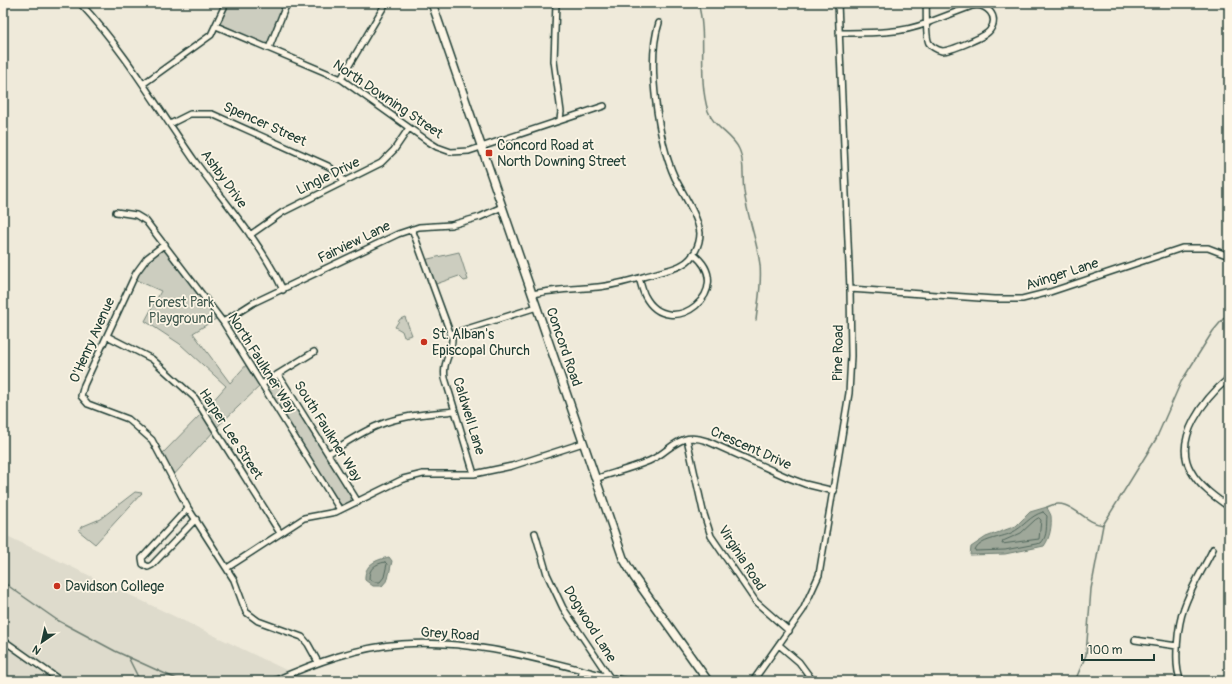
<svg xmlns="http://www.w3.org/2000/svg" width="1232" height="684" viewBox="0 0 1232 684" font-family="Pangolin,sans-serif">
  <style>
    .built { fill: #dedbcc }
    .green { fill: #cccdbf; stroke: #76857a }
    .water { fill: #9fa89a; stroke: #6c7d71 }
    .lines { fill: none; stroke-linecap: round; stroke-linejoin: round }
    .shore { stroke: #52685d; stroke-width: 1 }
    .stream { stroke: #6c7d71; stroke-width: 1.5 }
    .street-casing { stroke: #1f3d34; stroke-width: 8 }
    .secondary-casing { stroke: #1f3d34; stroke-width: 10 }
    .street { stroke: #fcf5e5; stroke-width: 5 }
    .secondary { stroke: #fcf5e5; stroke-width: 7 }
    .poi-dot { fill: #c8321e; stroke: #fcf5e5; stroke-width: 1.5 }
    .labels { text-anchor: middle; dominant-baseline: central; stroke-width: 3.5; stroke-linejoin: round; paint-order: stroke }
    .street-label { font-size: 14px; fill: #1f3d34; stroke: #fcf5e5 }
    .poi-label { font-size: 14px; fill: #1f3d34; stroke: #fcf5e5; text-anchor: start }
    .park-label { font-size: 14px; fill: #425a50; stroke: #fcf5e5 }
  </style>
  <rect width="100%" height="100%" fill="#efeada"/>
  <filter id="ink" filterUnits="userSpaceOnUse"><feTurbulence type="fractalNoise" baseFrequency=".025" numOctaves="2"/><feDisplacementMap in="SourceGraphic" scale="8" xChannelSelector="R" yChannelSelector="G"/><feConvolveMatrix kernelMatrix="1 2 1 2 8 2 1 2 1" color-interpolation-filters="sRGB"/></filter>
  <g filter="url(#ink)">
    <path class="built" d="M3,534L309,681H63L3,638Z
      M3,643L40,672L55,681H3Z"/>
    <path class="green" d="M226,3H287L269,47L217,25Z
      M165,245L219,317L193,333L230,383L248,363L262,384L215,429L204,411L226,386L180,344L145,321L161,291L134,279L140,268Z
      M459,252L468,280L464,281L459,276L433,285L424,260Z
      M405,317L412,335L404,337L402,331L395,327L400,319Z
      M277,381L281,382L352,496L350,502L342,505L338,501L269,390V386Z
      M204,411L215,430L171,478L161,455Z
      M135,492L142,493L95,544L79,531L81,527L100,519Z"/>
    <path class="water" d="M1047,507C1048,511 1050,512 1051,516C1052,526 1050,538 1044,546L1005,554L970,555L971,547L986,537L1016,526L1030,512Z
      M389,557L392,561L388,579L382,586H373L365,580C364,565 375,560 389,557Z"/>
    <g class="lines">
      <path class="shore" d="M1043,512L1047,516C1046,525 1048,536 1041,543L1005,550L975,551C979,539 1001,538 1011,533C1024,527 1029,516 1043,512Z
        M1039,518L1041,520L1039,539L1002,544L1003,541L1021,533L1035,520Z
        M385,562L387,564L384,577L380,582H375L369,579C369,568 375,564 385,562Z"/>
      <path class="stream" d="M698,3C708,37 697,75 708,111C714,128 732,134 739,149C745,161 742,178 744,191C747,216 757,240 760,265C762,283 758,302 756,320
        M1047,507C1070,495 1082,523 1103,525
        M3,580L7,585L57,620L115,651L181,681
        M128,657L140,681
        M1075,681L1086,655L1091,589L1103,525L1156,439L1181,382L1213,331L1229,312"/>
      <g class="street-casing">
        <path id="street" d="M80,3C124,50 157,107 194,160C224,202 261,242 283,290
          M556,3L554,61L561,112L560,119
          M216,26L341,79L429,142L437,147L451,152L469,151L604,106
          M839,33C867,33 901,34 927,23L972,6C986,3 1000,16 990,30C986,37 950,51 942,51C938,50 932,47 929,43C925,37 927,12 926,3
          M269,48L287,3
          M341,79L386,3
          M143,84L211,35L226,3
          M170,124L190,114H212L328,166L338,173L344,181
          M116,212L136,215L146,221L223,322L340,510
          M412,229L452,338C453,352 442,361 445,378L474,474
          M250,235L283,212L381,163L394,150L409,128
          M165,244L147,258L136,273L84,385L81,396L88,404L128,419L152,440L188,508L234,580L246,612L258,621L302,637L308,644L318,662
          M639,278C641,284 642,290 645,296C670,343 739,289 693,254
          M850,289L994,299H1022L1050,292L1182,248H1208L1229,256
          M532,294C554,289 576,289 598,287C618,285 638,278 657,273C666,270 676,269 683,264C693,259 700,245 700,233C698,216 683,194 675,178C658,141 646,62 659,23
          M223,322L253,303L398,234L419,227L451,225L480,217L502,207
          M451,334L537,307
          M107,336L152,359L195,398L280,533
          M278,374L358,502
          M1229,378C1205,398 1172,439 1191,471C1199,486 1216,498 1229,507
          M262,384L314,352
          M687,439L703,511L711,536L756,602L789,631
          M328,454C345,443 361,432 379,425C403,415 429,414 454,411
          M595,479C613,473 632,468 649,461C672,451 677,431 707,441L789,478L805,484L834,491
          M188,508L144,556L142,558L143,564L148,567L152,565L196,519
          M535,533L547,574L563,608L610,678
          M227,568L304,518L336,512L403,479L423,474H474L512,466L583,443
          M3,640L61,681
          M1135,640L1177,646
          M779,645L799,662L813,681
          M274,681C314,663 357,647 402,644C476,638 554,664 626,681
          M581,681L582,670
          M753,681L803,610L819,575L849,393L851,356L850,289L838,3
          M1181,681C1173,666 1178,623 1184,608C1191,587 1204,568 1213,549"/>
      </g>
      <g class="secondary-casing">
        <path id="secondary" d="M432,3L623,558L634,577L708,681"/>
      </g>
      <use href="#street" class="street"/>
      <use href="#secondary" class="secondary"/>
    </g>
  </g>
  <g class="poi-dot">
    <rect x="485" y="149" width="8" height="8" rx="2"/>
    <circle cx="424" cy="342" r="4"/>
    <circle cx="57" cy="586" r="4"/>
  </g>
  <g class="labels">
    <g class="street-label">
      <text transform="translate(388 99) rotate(34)">North Downing Street</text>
      <text transform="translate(265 124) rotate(24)">Spencer Street</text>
      <text transform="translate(328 176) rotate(-26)">Lingle Drive</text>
      <text transform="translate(224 179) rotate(54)">Ashby Drive</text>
      <text transform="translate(354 242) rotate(-26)">Fairview Lane</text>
      <text transform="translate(1062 274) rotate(-18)">Avinger Lane</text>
      <text transform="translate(92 340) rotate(-66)">O'Henry Avenue</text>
      <text transform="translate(564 347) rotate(71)">Concord Road</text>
      <text transform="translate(838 353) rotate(-89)">Pine Road</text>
      <text transform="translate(262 363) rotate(58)">North Faulkner Way</text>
      <text transform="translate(469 416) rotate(73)">Caldwell Lane</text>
      <text transform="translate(328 431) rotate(58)">South Faulkner Way</text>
      <text transform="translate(231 434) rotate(57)">Harper Lee Street</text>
      <text transform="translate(751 448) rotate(24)">Crescent Drive</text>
      <text transform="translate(742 558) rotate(57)">Virginia Road</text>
      <text transform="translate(590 624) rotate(58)">Dogwood Lane</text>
      <text transform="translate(450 634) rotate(4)">Grey Road</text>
    </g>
    <g class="poi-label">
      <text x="497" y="145">Concord Road at<tspan x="497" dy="16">North Downing Street</tspan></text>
      <text x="432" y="334">St. Alban's<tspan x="432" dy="16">Episcopal Church</tspan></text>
      <text x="65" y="586">Davidson College</text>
    </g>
    <g class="park-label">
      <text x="181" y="302">Forest Park<tspan x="181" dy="16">Playground</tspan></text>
    </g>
  </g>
  <rect width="1232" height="684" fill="none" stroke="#fcf5e5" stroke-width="16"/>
  <rect x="8" y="8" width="1216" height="668" fill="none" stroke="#1f3d34" stroke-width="1.5" filter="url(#ink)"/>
  <g transform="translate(42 642) rotate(214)" stroke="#fcf5e5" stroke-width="3" paint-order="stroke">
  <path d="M0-3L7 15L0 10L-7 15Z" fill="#1f3d34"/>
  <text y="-6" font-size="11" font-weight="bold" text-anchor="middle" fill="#1f3d34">N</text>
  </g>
  <path d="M1082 654v6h72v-6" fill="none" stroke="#1f3d34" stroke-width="2"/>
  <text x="1088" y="654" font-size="12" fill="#1f3d34" stroke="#fcf5e5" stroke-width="3" paint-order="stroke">100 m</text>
</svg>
